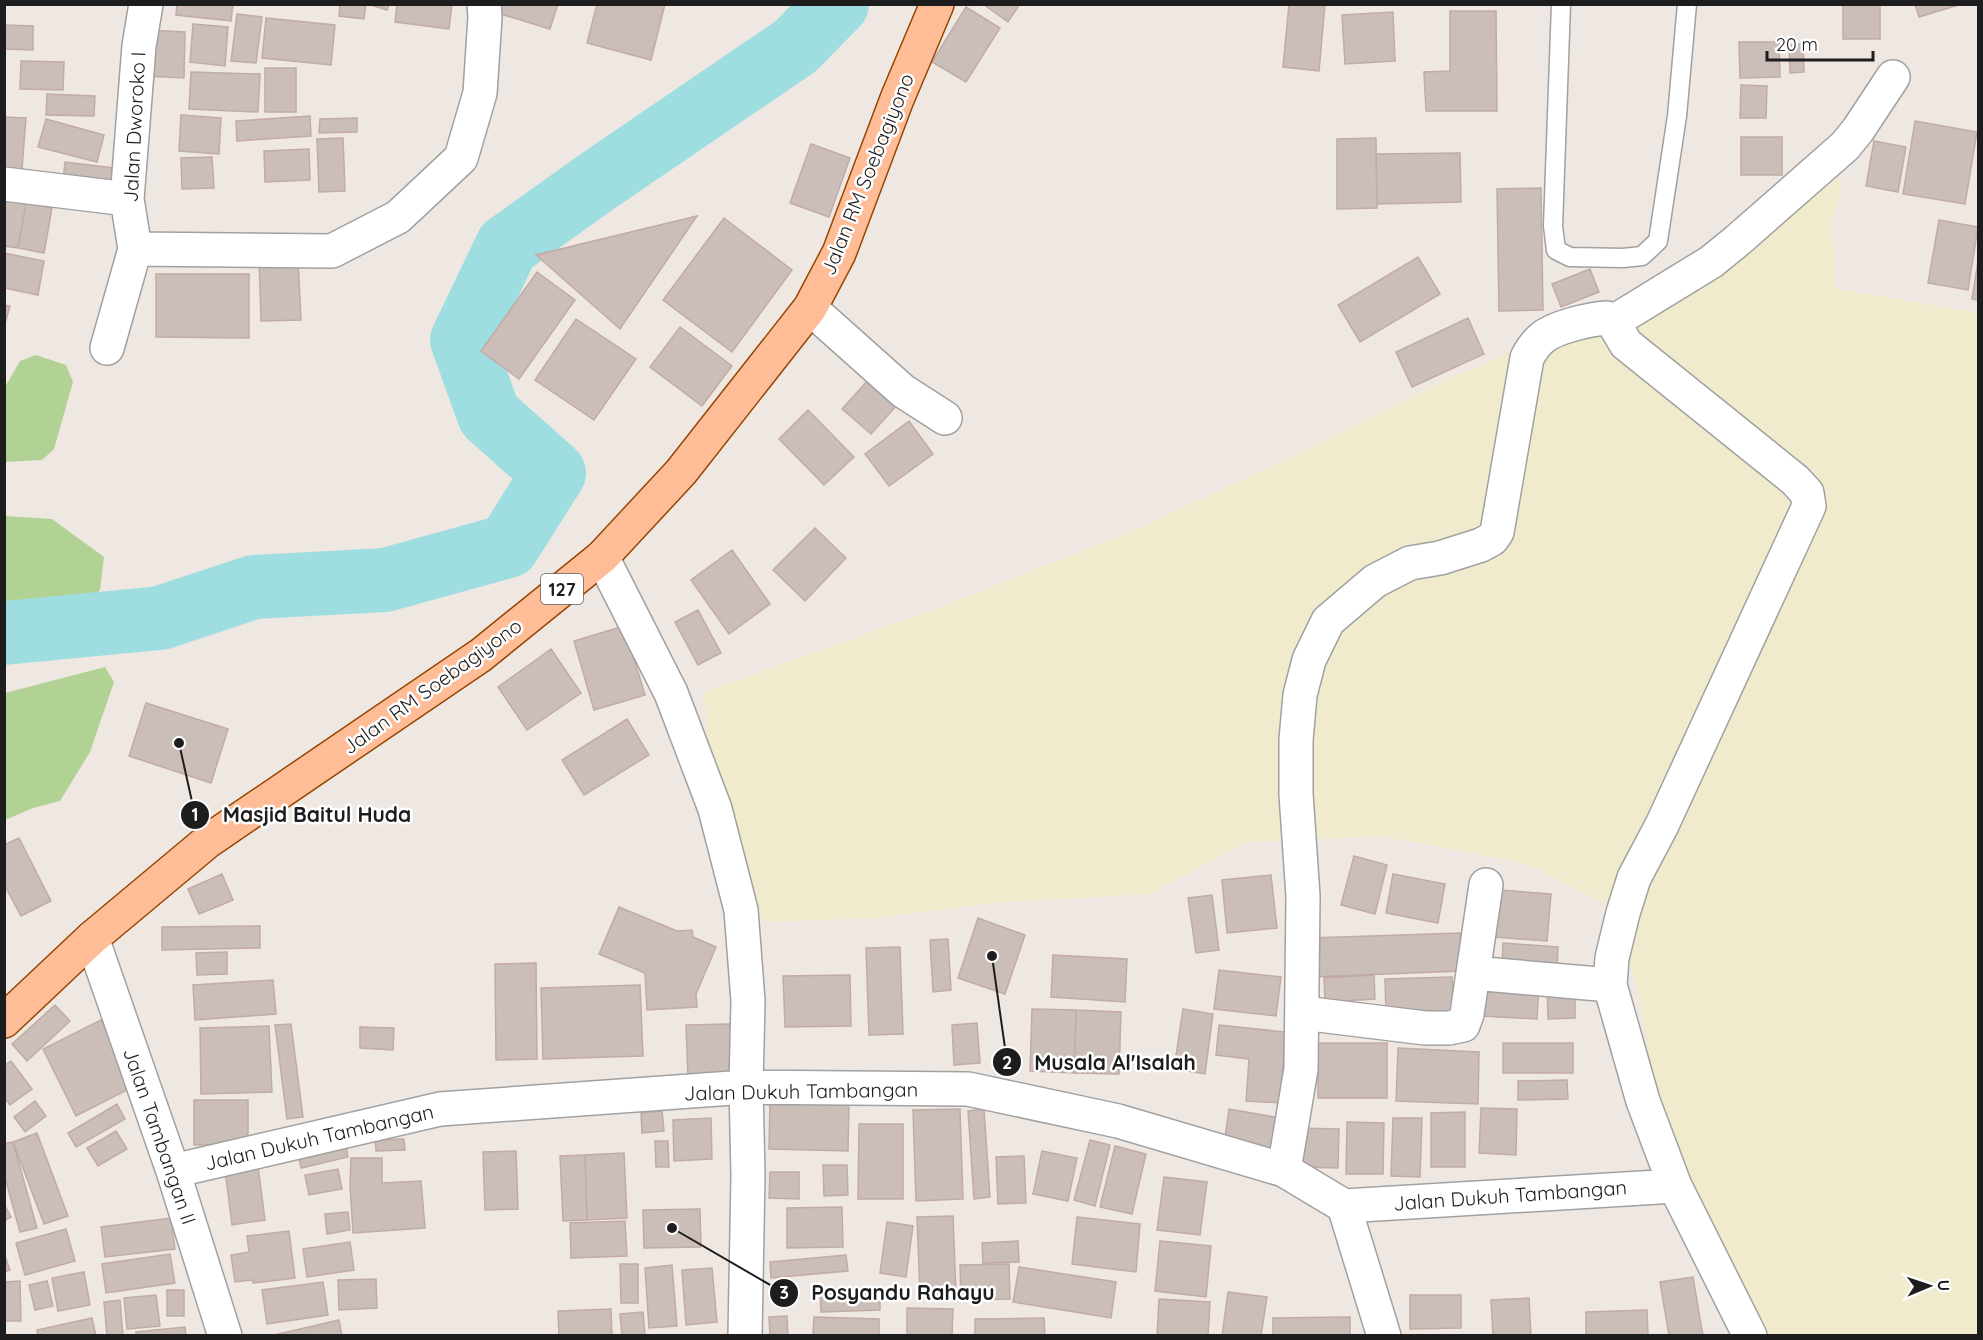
<svg xmlns="http://www.w3.org/2000/svg" width="1983" height="1340" viewBox="0 0 1983 1340" font-family="Quicksand,sans-serif">
  <style>
    .farmland { fill: #efebcc }
    .forest { fill: #b2d194 }
    .lines { fill: none; stroke-linecap: round; stroke-linejoin: round }
    .river { stroke: #9fdee0; stroke-width: 64 }
    .building { fill: #cbbdb8; stroke: #c2aba4; stroke-width: 1.5 }
    .service-casing { stroke: #a1a1a1; stroke-width: 21 }
    .minor-casing { stroke: #a1a1a1; stroke-width: 36 }
    .primary-casing { stroke: #964600; stroke-width: 36 }
    .service { stroke: #fff; stroke-width: 18 }
    .minor { stroke: #fff; stroke-width: 33 }
    .primary { stroke: #ffbd97; stroke-width: 33 }
    .labels { text-anchor: middle; dominant-baseline: central; stroke-width: 5; stroke-linejoin: round; paint-order: stroke }
    .shield { fill: #fff; stroke: #616161; stroke-width: 1.5 }
    .shield-label { font-size: 18px; font-weight: bold; fill: #1d1d1d }
    .street-label { font-size: 20px; fill: #1d1d1d; stroke: #fff }
    .leader { fill: none; stroke: #1d1d1d; stroke-width: 2 }
    .callout-dot { fill: #1d1d1d; stroke: #fff; stroke-width: 2 }
    .mark-label { font-size: 18px; text-anchor: middle; font-weight: bold; fill: #fff }
    .callout-label { font-size: 21px; text-anchor: middle; font-weight: bold; fill: #1d1d1d; stroke: #fff; stroke-width: 5; stroke-linejoin: round; paint-order: stroke }
  </style>
  <rect width="100%" height="100%" fill="#efe8e2"/>
  <path class="farmland" d="M1828,154L1841,189L1830,227L1835,256L1834,288L1978,313V1335H1759L1664,1142L1637,985L1612,907L1527,864L1381,836L1246,842L1150,894L995,903L876,918L766,922L755,904L709,754L704,692L932,610L1123,535L1303,452L1452,377L1554,335L1623,301L1773,198Z"/>
  <path class="forest" d="M36,355L66,365L73,382L54,449L42,460L5,462V387L20,361Z
    M5,516L52,519L104,557L100,590L77,614L61,620L29,621L5,628Z
    M105,667L114,682L90,752L60,801L33,808L5,820V693Z"/>
  <g class="lines">
    <path class="river" d="M4,633L160,618L254,587L385,580L508,546L554,473L489,415L462,340L507,246L595,183L796,46L837,4"/>
  </g>
  <path class="building" d="M177,4H233L231,21L176,15Z
    M340,4H366L364,19L339,16Z
    M368,4H389L387,10Z
    M397,4H452L449,29L395,22Z
    M497,4H558L550,29L494,12Z
    M597,4H665L651,60L587,43Z
    M983,4H1020L1008,22Z
    M1289,4H1325L1319,71L1283,67Z
    M1843,4H1880V39H1843Z
    M1915,4H1962L1919,17Z
    M966,7L1000,28L966,82L932,62Z
    M1450,11H1496L1497,111H1426L1424,72L1450,71Z
    M1393,12L1395,61L1345,64L1342,15Z
    M237,14L262,17L256,63L231,61Z
    M266,18L335,25L331,65L262,58Z
    M193,24L228,27L225,66L190,62Z
    M4,25L33,26V50L4,49Z
    M148,30L185,32L184,78L146,76Z
    M1739,42H1779L1780,77L1740,78Z
    M1803,44L1804,72L1790,73L1789,45Z
    M21,61L64,62L63,90L20,89Z
    M265,68H296V112H265Z
    M191,72L260,74L258,112L189,109Z
    M1741,85L1767,86L1766,118H1740Z
    M47,94L95,96L94,116L46,115Z
    M181,115L221,118L219,154L179,151Z
    M310,116L311,136L237,141L236,121Z
    M4,117L26,118L22,169L4,168Z
    M357,118V132L319,133L320,119Z
    M46,119L104,135L97,162L38,147Z
    M1915,121L1977,132L1965,204L1903,194Z
    M1741,137H1782V175H1741Z
    M343,138L345,191L319,192L317,139Z
    M1376,138L1377,208L1337,209V139Z
    M1874,141L1906,147L1898,192L1866,186Z
    M811,144L850,158L829,217L790,203Z
    M309,149L310,180L265,182L264,151Z
    M1460,153L1461,202L1377,204L1376,154Z
    M212,157L214,188L182,189L181,158Z
    M65,162L114,168L112,187L63,181Z
    M1541,188L1543,310L1499,311L1497,189Z
    M4,199L26,203L18,248L4,246Z
    M26,203L52,208L44,253L18,248Z
    M697,216L620,329L536,255Z
    M724,218L792,270L732,352L663,300Z
    M1939,220L1978,227L1968,290L1928,283Z
    M4,253L44,261L38,295L4,288Z
    M1418,257L1440,294L1360,342L1338,305Z
    M298,258L301,320L261,321L259,260Z
    M1978,261V300L1972,299Z
    M1590,269L1599,292L1561,307L1552,284Z
    M537,272L575,300L519,379L481,351Z
    M156,274H249V338L156,337Z
    M4,305L10,306L4,327Z
    M1468,318L1484,354L1412,387L1396,352Z
    M576,319L636,359L594,420L535,380Z
    M680,327L732,366L702,406L650,367Z
    M869,379L897,405L871,434L842,409Z
    M808,410L854,457L824,485L779,439Z
    M909,421L933,454L889,486L865,454Z
    M815,528L846,558L805,601L773,570Z
    M732,550L770,604L729,634L691,580Z
    M698,610L721,653L698,665L675,622Z
    M624,626L645,695L594,710L574,641Z
    M551,649L581,693L527,730L498,687Z
    M146,703L228,729L211,783L129,756Z
    M627,719L649,755L584,795L562,760Z
    M19,838L51,901L21,916L4,884V845Z
    M1354,856L1387,865L1375,914L1341,905Z
    M222,874L233,900L199,914L188,889Z
    M1393,874L1445,884L1438,923L1386,913Z
    M1271,875L1277,928L1227,933L1222,880Z
    M1499,890L1551,894L1547,941L1494,937Z
    M1212,895L1219,950L1196,953L1188,898Z
    M619,907L677,931L692,930L693,937L716,947L696,994L697,1007L647,1010L645,973L599,954Z
    M978,918L1025,935L1005,994L958,978Z
    M260,926V948L162,950V927Z
    M1460,933L1462,971L1311,977L1310,938Z
    M948,939L951,990L933,992L930,940Z
    M1503,943L1558,947L1557,970L1502,966Z
    M900,947L903,1034L869,1035L866,948Z
    M227,952V974L197,975L196,953Z
    M1053,955L1127,959L1125,1002L1051,997Z
    M536,963L537,1059L496,1060L495,964Z
    M1219,970L1281,977L1276,1016L1214,1009Z
    M850,975L851,1026L785,1027L783,976Z
    M1374,975L1375,999L1325,1002L1324,978Z
    M1452,977L1454,1012L1386,1014L1385,979Z
    M273,980L276,1014L195,1020L193,985Z
    M1483,983L1539,985L1537,1019L1482,1016Z
    M640,985L643,1056L543,1059L541,988Z
    M1575,986V1018L1548,1019L1547,987Z
    M55,1005L70,1021L27,1061L12,1044Z
    M1032,1009L1076,1010L1074,1073L1030,1071Z
    M1183,1009L1213,1014L1205,1074L1174,1069Z
    M1076,1010L1121,1012L1119,1074L1074,1073Z
    M101,1020L135,1086L76,1116L43,1049Z
    M977,1023L980,1063L954,1065L952,1025Z
    M291,1024L303,1117L287,1119L275,1025Z
    M730,1024L731,1077L688,1078L686,1025Z
    M1219,1025L1285,1032L1281,1103L1246,1101L1249,1059L1216,1055Z
    M269,1026L272,1092L201,1094L200,1028Z
    M360,1027L394,1028L393,1050L360,1048Z
    M1318,1043H1387V1098H1318Z
    M1503,1043H1573V1073H1503Z
    M1398,1048L1479,1052L1478,1104L1396,1101Z
    M11,1061L32,1089L10,1105L4,1097V1066Z
    M1567,1080L1568,1099L1518,1100V1081Z
    M770,1099L849,1101L848,1151L769,1149Z
    M194,1100H248V1144L194,1145Z
    M35,1101L46,1116L25,1132L14,1117Z
    M117,1104L125,1119L76,1147L68,1133Z
    M1481,1108L1517,1109L1516,1155L1479,1153Z
    M960,1109L963,1199L916,1201L913,1110Z
    M984,1109L990,1197L974,1199L968,1111Z
    M1229,1109L1286,1119L1280,1154L1224,1145Z
    M662,1111L664,1131L642,1133L641,1113Z
    M1465,1112V1167H1431V1113Z
    M711,1118L712,1159L674,1161L673,1120Z
    M1393,1118H1422L1420,1177L1391,1176Z
    M1347,1122L1384,1123L1383,1174H1346Z
    M859,1124H903V1199H858Z
    M1297,1128L1339,1129L1338,1168L1296,1167Z
    M116,1131L127,1149L98,1166L87,1148Z
    M37,1133L68,1216L44,1224L13,1142Z
    M345,1139L348,1157L301,1168L297,1149Z
    M404,1139L405,1150L376,1151L375,1140Z
    M1090,1140L1110,1145L1095,1206L1074,1200Z
    M655,1141H668L669,1167H656Z
    M13,1142L37,1228L20,1232L4,1174V1144Z
    M1115,1146L1146,1154L1132,1214L1100,1207Z
    M516,1151L518,1209L485,1210L483,1152Z
    M1042,1151L1077,1158L1068,1201L1033,1194Z
    M624,1153L627,1218L587,1220L585,1155Z
    M585,1155L587,1220L563,1221L560,1156Z
    M1024,1156L1026,1203L998,1204L996,1157Z
    M351,1158H382V1183L421,1181L425,1228L353,1233L350,1186Z
    M823,1165H847L848,1195L824,1196Z
    M258,1166L265,1220L232,1225L225,1170Z
    M338,1169L342,1189L309,1195L305,1175Z
    M770,1172H799V1199L769,1198Z
    M1164,1177L1207,1182L1200,1235L1157,1230Z
    M4,1204L11,1217L4,1221Z
    M842,1207L843,1247L787,1248V1208Z
    M700,1209L701,1247L644,1248L643,1210Z
    M348,1212L350,1230L327,1234L325,1214Z
    M953,1216L956,1293L920,1295L917,1217Z
    M1077,1217L1140,1224L1136,1272L1072,1264Z
    M171,1218L175,1249L105,1257L101,1227Z
    M625,1221L627,1256L571,1258L570,1223Z
    M887,1222L913,1226L906,1277L880,1273Z
    M66,1229L75,1261L25,1275L16,1243Z
    M289,1231L295,1278L253,1283L252,1280L235,1282L231,1255L249,1252L247,1236Z
    M1018,1241L1019,1262L983,1263L982,1243Z
    M1160,1241L1211,1246L1206,1297L1155,1291Z
    M350,1242L354,1270L307,1277L303,1249Z
    M4,1253L10,1270L4,1272Z
    M170,1254L175,1283L106,1293L102,1264Z
    M846,1255L848,1271L771,1278L770,1262Z
    M620,1264H638V1303H621Z
    M1009,1264L1010,1299L961,1300L960,1265Z
    M672,1265L677,1326L649,1328L645,1268Z
    M1019,1267L1116,1282L1111,1318L1013,1302Z
    M712,1268L717,1322L686,1325L682,1270Z
    M84,1272L90,1305L58,1311L52,1278Z
    M1693,1277L1703,1336H1669L1660,1282Z
    M376,1279L377,1308L339,1310L338,1280Z
    M20,1281L21,1321H4V1282Z
    M47,1281L53,1306L35,1310L29,1285Z
    M323,1282L328,1315L267,1324L262,1290Z
    M880,1287V1310L821,1312L820,1289Z
    M167,1290H184V1316H167Z
    M1228,1292L1267,1297L1261,1336H1222Z
    M156,1295L160,1326L127,1329L124,1298Z
    M1410,1295H1461V1328L1410,1329Z
    M1529,1298L1531,1336H1493L1491,1300Z
    M1159,1299L1210,1302L1208,1336H1157Z
    M120,1300L123,1336H107L104,1302Z
    M907,1308L953,1309L952,1336H907Z
    M611,1309L612,1336H559L558,1311Z
    M1647,1310L1648,1336H1586V1312Z
    M643,1312L645,1336H622L620,1314Z
    M787,1316L788,1336H770L769,1317Z
    M814,1317L879,1319V1336L813,1335Z
    M1350,1317V1336H1273V1318Z
    M92,1318L96,1336H38L37,1330Z
    M1044,1318L1045,1336H975V1319Z
    M339,1320L342,1336H270Z
    M185,1327L186,1336H136V1332Z"/>
  <g class="lines">
    <g class="service-casing">
      <path id="service" d="M1561,4L1553,226L1556,250L1570,257L1623,258L1642,256L1658,241L1677,116L1687,4"/>
    </g>
    <g class="minor-casing">
      <path id="minor" d="M4,184L127,199
        M135,249L332,251L398,217L461,158L480,93L485,17L484,4
        M810,308L903,391L945,418
        M1613,322L1711,262L1738,240L1845,146L1858,130L1893,77
        M107,348L135,249L127,199L139,46L146,4
        M602,557L671,693L715,809L741,910L748,1001L746,1087L748,1175L745,1336
        M92,938L173,1171L225,1336
        M1473,973L1486,885
        M1303,1013L1425,1028H1449L1463,1025L1467,1014L1473,973L1610,985
        M1284,1170L1301,1069L1303,896L1296,794V740L1300,695L1309,660L1328,621L1375,581L1410,563L1440,558L1481,545L1492,539L1497,532L1527,358C1531,350 1535,344 1542,338C1555,327 1590,319 1607,318L1613,322L1626,344L1795,480L1807,493L1809,506L1662,825L1634,878L1623,913L1612,958L1610,985L1643,1101L1675,1186L1750,1336
        M173,1171L440,1109L746,1087L968,1089L1118,1121L1284,1170L1344,1206L1384,1336
        M1344,1206L1675,1186"/>
    </g>
    <g class="primary-casing">
      <path id="primary" d="M4,1021L92,938L208,841L481,655L602,557L681,472L810,308L839,253L897,99L937,4"/>
    </g>
    <use href="#service" class="service"/>
    <use href="#minor" class="minor"/>
    <use href="#primary" class="primary"/>
  </g>
  <g class="labels">
    <rect class="shield" x="541" y="574" width="42" height="30" rx="4.5"/>
    <g class="shield-label">
      <text x="562" y="589">127</text>
    </g>
    <g class="street-label">
      <text transform="translate(134 127) rotate(-87)">Jalan Dworoko I</text>
      <text transform="translate(867 174) rotate(-68)">Jalan RM Soebagiyono</text>
      <text transform="translate(432 686) rotate(-36)">Jalan RM Soebagiyono</text>
      <text transform="translate(801 1091) rotate(-1)">Jalan Dukuh Tambangan</text>
      <text transform="translate(160 1136) rotate(71)">Jalan Tambangan II</text>
      <text transform="translate(319 1137) rotate(-13)">Jalan Dukuh Tambangan</text>
      <text transform="translate(1510 1195) rotate(-4)">Jalan Dukuh Tambangan</text>
    </g>
  </g>
  <path class="leader" d="M179 743L195 815M992 956L1007 1062M672 1228L784 1293"/>
  <g class="callout-dot">
    <circle cx="179" cy="743" r="6"/>
    <circle cx="992" cy="956" r="6"/>
    <circle cx="672" cy="1228" r="6"/>
    <circle cx="195" cy="815" r="15"/>
    <circle cx="1007" cy="1062" r="15"/>
    <circle cx="784" cy="1293" r="15"/>
  </g>
  <g class="mark-label">
    <text x="195" y="821">1</text>
    <text x="1007" y="1069">2</text>
    <text x="784" y="1299">3</text>
  </g>
  <g class="callout-label">
    <text x="317" y="822">Masjid Baitul Huda</text>
    <text x="1115" y="1070">Musala Al'Isalah</text>
    <text x="903" y="1300">Posyandu Rahayu</text>
  </g>
  <rect width="1983" height="1340" fill="none" stroke="#1d1d1d" stroke-width="12"/>
  <g transform="translate(1929 1286) rotate(88)" stroke="#ffffff" stroke-width="4.5" paint-order="stroke">
  <path d="M0-4.5L10 22L0 15L-10 22Z" fill="#1d1d1d"/>
  <text y="-9" font-size="16" font-weight="bold" text-anchor="middle" fill="#1d1d1d">U</text>
  </g>
  <path d="M1767 51v9h106v-9" fill="none" stroke="#1d1d1d" stroke-width="3"/>
  <text x="1776" y="51" font-size="18" fill="#1d1d1d" stroke="#ffffff" stroke-width="4.5" paint-order="stroke">20 m</text>
</svg>
